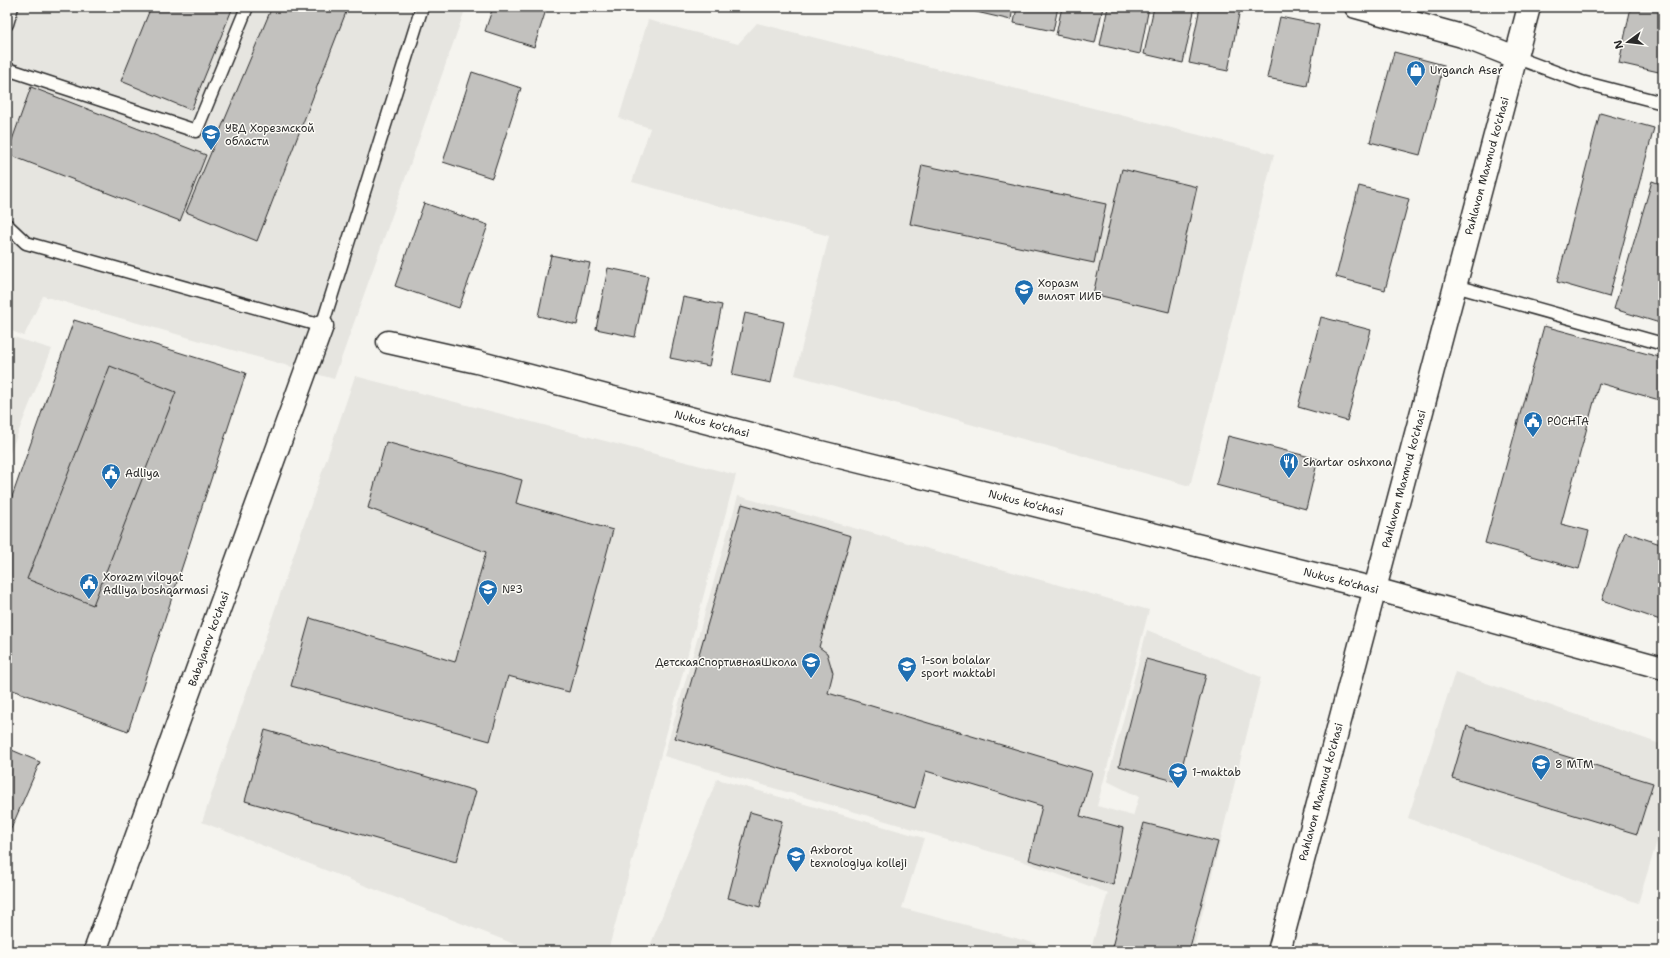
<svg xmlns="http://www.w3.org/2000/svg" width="1670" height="958" viewBox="0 0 1670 958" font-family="'Shantell Sans',sans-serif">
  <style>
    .built { fill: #e6e5e0 }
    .building { fill: #c2c1be; stroke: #2b2b2b }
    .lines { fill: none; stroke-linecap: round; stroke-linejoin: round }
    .lane-casing { stroke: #2b2b2b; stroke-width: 15 }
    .street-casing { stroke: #2b2b2b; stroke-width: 25 }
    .secondary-casing { stroke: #2b2b2b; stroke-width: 25 }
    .lane { stroke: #fdfcf7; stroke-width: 12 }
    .street { stroke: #fdfcf7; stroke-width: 22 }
    .secondary { stroke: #fdfcf7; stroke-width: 22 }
    .labels { text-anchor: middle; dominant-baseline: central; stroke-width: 3; stroke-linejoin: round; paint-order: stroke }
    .poi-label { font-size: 11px; fill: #2b2b2b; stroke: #fdfcf7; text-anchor: start }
    .street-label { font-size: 11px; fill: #2b2b2b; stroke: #fdfcf7 }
  </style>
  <rect width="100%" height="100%" fill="#f5f4ef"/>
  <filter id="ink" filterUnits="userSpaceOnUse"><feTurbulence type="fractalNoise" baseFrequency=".025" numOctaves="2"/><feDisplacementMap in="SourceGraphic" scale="8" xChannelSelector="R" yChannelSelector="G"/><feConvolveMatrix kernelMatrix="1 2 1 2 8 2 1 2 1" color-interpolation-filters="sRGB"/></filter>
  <g filter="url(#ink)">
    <path class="built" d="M7,7H466L334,379L43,296L24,336L7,329Z
      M648,20L738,44L757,23L1274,154L1190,486L795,375L829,236L632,182L650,128L619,118Z
      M7,335L52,349L7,460Z
      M355,376L736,475L608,951H532L202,822Z
      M738,496L1149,610L1097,806L1133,816L1139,797L1107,781L1147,630L1261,677L1193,951H1090L1108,893L1019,860L664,756Z
      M1455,672L1663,745V822L1638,903L1408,818Z
      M717,779L924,838L902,908L1049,947L1048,951H648Z"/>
    <path class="building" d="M151,7H233L191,110L121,81Z
      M272,7H348L257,241L186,212Z
      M493,7H547L534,47L485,31Z
      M946,7H968L967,11Z
      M973,7H1013L1011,20L972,11Z
      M1017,7H1058L1053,31L1014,23Z
      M1062,7H1103L1095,43L1056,35Z
      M1108,7H1149L1140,54L1100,45Z
      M1154,7H1195L1183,63L1144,54Z
      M1200,7H1229L1240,9L1228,71L1189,63Z
      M1631,7H1663V73L1619,63Z
      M1280,17L1319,25L1307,86L1267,78Z
      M1394,52L1444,65L1420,155L1370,142Z
      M472,72L521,88L492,178L443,162Z
      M31,87L206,155L180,221L7,154Z
      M1600,113L1654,128L1609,297L1557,282Z
      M922,165L1106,204L1094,263L910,224Z
      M1122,169L1197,187L1169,312L1093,294Z
      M1652,181L1663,185V324L1614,309Z
      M1359,186L1409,199L1385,290L1336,277Z
      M424,203L488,225L459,308L395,286Z
      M551,255L590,263L577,325L538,316Z
      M608,268L648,276L635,337L596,329Z
      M683,297L722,305L709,366L670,358Z
      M745,313L784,322L771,383L732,375Z
      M1321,317L1371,330L1347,421L1298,407Z
      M74,320L246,373L128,731L7,688V511Z
      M1544,326L1663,358V401L1599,383L1561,524L1589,531L1579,569L1485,543Z
      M110,366L176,392L93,605L27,579Z
      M1228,436L1318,459L1306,509L1216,485Z
      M386,442L522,480L516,503L613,530L569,692L508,676L490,741L291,686L310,618L455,662L486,552L368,508Z
      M742,504L851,536L819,647L827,653L833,673L828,693L1092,772L1080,816L1123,828L1113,885L1029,860L1042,806L926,771L915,808L675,738Z
      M1625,532L1663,545V621L1602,600Z
      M1146,659L1206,675L1178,782L1119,766Z
      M1467,726L1653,783L1637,834L1452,778Z
      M265,730L476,791L456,862L245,801Z
      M7,748L40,762L7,838Z
      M750,812L782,821L760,907L728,898Z
      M1144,823L1218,842L1189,951H1111Z"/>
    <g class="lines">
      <g class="lane-casing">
        <path id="lane" d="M7,24L12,7
          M1515,57L1582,82L1663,103
          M7,69L196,131L247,7
          M7,225L26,243L322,326L422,7
          M1455,286L1663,344"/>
      </g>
      <g class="street-casing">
        <path id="street" d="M1356,7L1462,36L1515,57
          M388,342L477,362L800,447L1375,589L1663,668
          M95,951L322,326"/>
      </g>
      <g class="secondary-casing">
        <path id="secondary" d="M1279,951L1529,7"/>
      </g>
      <use href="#lane" class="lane"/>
      <use href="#street" class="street"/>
      <use href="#secondary" class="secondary"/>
    </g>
  </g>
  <defs>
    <g id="shop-pin" transform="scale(1)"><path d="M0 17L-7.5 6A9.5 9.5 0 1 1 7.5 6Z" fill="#1f6fb2" stroke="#fdfcf7"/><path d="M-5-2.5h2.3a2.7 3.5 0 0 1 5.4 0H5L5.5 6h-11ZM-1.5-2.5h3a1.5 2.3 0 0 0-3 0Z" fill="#fff"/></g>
    <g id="school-pin" transform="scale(1)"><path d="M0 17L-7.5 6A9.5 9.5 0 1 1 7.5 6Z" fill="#1f6fb2" stroke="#fdfcf7"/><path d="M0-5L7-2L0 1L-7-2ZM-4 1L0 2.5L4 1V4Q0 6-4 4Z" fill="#fff"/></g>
    <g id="civic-pin" transform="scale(1)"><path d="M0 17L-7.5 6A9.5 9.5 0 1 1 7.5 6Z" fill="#1f6fb2" stroke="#fdfcf7"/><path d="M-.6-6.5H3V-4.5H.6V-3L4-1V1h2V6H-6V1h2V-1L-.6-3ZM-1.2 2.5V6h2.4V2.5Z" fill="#fff"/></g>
    <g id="restaurant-pin" transform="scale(1)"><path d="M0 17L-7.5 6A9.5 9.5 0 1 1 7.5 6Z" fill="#1f6fb2" stroke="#fdfcf7"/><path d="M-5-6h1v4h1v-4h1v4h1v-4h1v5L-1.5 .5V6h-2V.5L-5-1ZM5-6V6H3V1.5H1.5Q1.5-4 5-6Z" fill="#fff"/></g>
    <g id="university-pin" transform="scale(1)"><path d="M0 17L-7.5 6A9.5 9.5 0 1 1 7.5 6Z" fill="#1f6fb2" stroke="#fdfcf7"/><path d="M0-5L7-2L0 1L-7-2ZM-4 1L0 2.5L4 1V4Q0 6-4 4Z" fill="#fff"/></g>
  </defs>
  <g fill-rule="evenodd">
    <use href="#shop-pin" x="1416" y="70"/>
    <use href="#school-pin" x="211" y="134"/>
    <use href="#school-pin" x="1024" y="289"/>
    <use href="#civic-pin" x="1533" y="421"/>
    <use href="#restaurant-pin" x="1289" y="462"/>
    <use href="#civic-pin" x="111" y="473"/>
    <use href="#civic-pin" x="89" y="583"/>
    <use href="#school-pin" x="488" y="589"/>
    <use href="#school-pin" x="811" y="662"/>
    <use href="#school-pin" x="907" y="666"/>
    <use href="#school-pin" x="1541" y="764"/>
    <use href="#school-pin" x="1178" y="772"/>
    <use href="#university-pin" x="796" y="856"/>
  </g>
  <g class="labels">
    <g class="poi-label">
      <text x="1430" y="70">Urganch Aser</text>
      <text x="225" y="128">УВД Хорезмской<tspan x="225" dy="13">области</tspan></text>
      <text x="1038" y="283">Хоразм<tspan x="1038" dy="13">вилоят ИИБ</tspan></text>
      <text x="1547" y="421">POCHTA</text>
      <text x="1303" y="462">Shartar oshxona</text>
      <text x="125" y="473">Adliya</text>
      <text x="103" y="577">Xorazm viloyat<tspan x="103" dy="13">Adliya boshqarmasi</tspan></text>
      <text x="502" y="589">№3</text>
      <text x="921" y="660">1-son bolalar<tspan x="921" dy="13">sport maktabi</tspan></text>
      <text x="797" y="662" text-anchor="end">ДетскаяСпортивнаяШкола</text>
      <text x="1555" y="764">8 MTM</text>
      <text x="1192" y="772">1-maktab</text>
      <text x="810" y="850">Axborot<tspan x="810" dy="13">texnologiya kolleji</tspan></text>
    </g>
    <g class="street-label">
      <text transform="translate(1487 166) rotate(-75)">Pahlavon Maxmud ko'chasi</text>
      <text transform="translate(712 424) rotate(15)">Nukus ko'chasi</text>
      <text transform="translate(1404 479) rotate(-75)">Pahlavon Maxmud ko'chasi</text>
      <text transform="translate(1026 503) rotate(14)">Nukus ko'chasi</text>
      <text transform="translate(1341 581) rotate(14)">Nukus ko'chasi</text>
      <text transform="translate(209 639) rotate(-70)">Babajanov ko'chasi</text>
      <text transform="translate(1321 792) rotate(-75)">Pahlavon Maxmud ko'chasi</text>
    </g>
  </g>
  <rect width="1670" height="958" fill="none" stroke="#fdfcf7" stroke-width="24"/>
  <rect x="12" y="12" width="1646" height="934" fill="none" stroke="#2b2b2b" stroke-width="1.5" filter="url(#ink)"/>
  <g transform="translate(1628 42) rotate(255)" stroke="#fdfcf7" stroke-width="3" paint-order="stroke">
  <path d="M0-3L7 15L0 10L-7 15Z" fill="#2b2b2b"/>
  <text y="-6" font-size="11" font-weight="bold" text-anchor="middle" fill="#2b2b2b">N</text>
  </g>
</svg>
